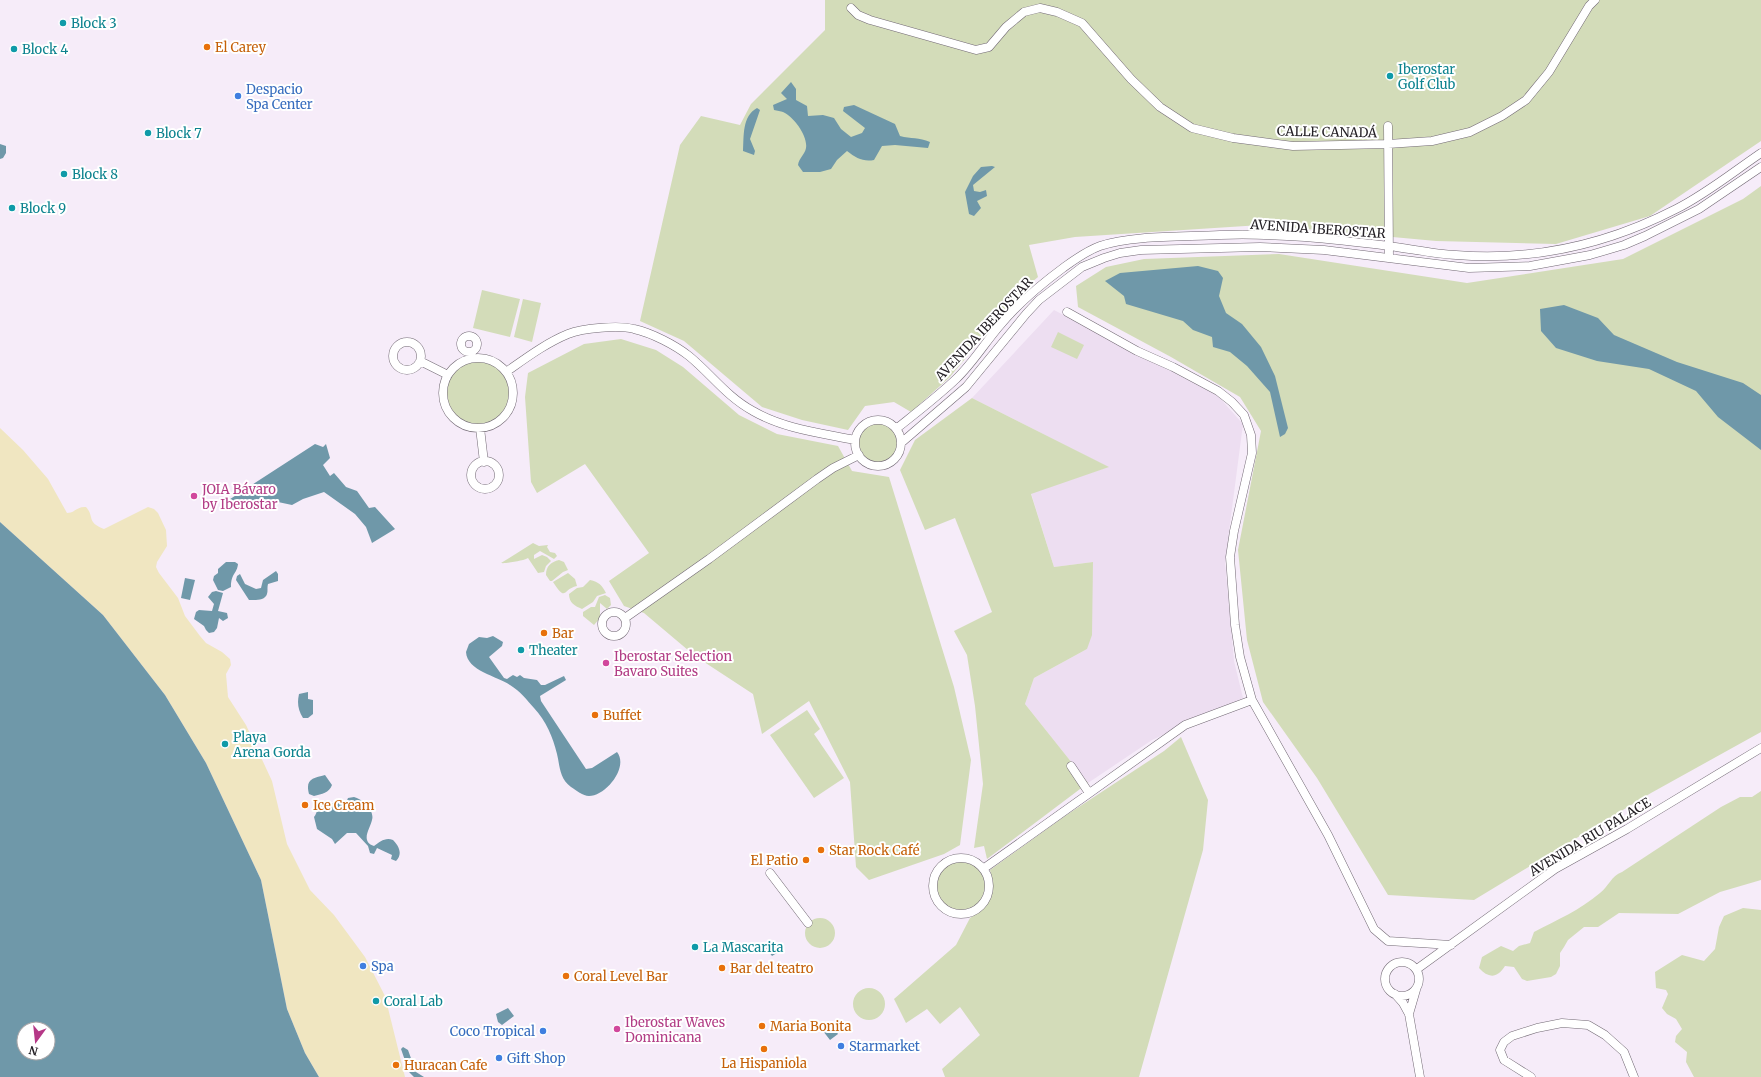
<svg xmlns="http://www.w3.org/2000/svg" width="1761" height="1077" viewBox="0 0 1761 1077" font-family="Merriweather,serif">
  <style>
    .built { fill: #eddef1 }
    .green { fill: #d3dcb9 }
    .sand { fill: #f0e6c1 }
    .water { fill: #6f98a9; fill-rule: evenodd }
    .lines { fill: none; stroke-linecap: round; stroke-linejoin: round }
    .minor-casing { stroke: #726974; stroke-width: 9 }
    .minor { stroke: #fff; stroke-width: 8 }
    .culture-dot { fill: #0f9aa8; stroke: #fff; stroke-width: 1.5 }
    .food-dot { fill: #e8710a; stroke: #fff; stroke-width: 1.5 }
    .shop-dot { fill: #3f7fe0; stroke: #fff; stroke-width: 1.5 }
    .hotel-dot { fill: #d1479c; stroke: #fff; stroke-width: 1.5 }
    .labels { text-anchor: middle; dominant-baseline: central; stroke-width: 4; stroke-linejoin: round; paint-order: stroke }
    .culture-label { font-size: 13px; fill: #0d838f; stroke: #fff; text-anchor: start }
    .food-label { font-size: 13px; fill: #c56008; stroke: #fff; text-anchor: start }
    .shop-label { font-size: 13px; fill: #366cbe; stroke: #fff; text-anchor: start }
    .street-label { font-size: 13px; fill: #252126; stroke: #fff }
    .hotel-label { font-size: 13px; fill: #b23c85; stroke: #fff; text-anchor: start }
  </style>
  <rect width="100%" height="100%" fill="#f6ecf9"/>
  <path class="built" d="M1054,310L1218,396L1243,424L1225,562L1234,661L1243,698L1152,740L1088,783L1025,704L1034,678L1087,649L1093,562L1054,567L1031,493L1108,467L972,398Z"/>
  <path class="green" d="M825,0H1761V141L1650,216L1556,244L1436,241L1261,225L1075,237L1029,245L1038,277L1025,288L949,378L911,412L894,402L865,406L848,430L802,420L762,407L684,341L640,321L680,145L701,116L740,125L751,104L825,30Z
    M1761,186V732L1651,793L1474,900L1388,895L1317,778L1263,702L1247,640L1238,550L1261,431L1240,397L1171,357L1078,307L1076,286L1106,267L1144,259L1279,254L1467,283L1623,259L1743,199Z
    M482,290L520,299L510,337L473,328Z
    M523,299L541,303L532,342L514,337Z
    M1058,332L1084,345L1077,359L1051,347Z
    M621,339L656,350L683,367L739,415L777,434L838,446L852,471L889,477L954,687L971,760L960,845L944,854L869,880L856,867L850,782L809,701L762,734L753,694L695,656L644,613L624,606L609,581L649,553L585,464L537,493L531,482L525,397L528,373L584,344Z
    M443 393a35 35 0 1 1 70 0a35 35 0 1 1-70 0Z
    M972,398L1109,467L1031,494L1054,567L1093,562L1092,635L1087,649L1034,678L1025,704L1088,783L987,859L984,846L974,848L983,784L975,706L967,655L954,631L992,612L955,518L925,530L900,470L915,440Z
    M855 443a23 23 0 1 1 46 0a23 23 0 1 1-46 0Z
    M533,543L539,546L548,545L547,547L550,552L555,553L557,556L554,559L540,551L534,555V559L542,555L547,557L551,561L546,566L544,572L538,573L528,558C526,560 505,564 501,563Z
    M559,560L564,562L568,570L563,572L552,581H550L546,575C546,566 551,562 559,560Z
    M568,573L575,579L577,586C562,589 567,603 553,582Z
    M590,580C599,582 602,585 606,593L597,596L593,602L582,609C575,606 569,603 569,594L577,588L583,587Z
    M605,595L610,598L611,605L607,609L600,603V618L594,625L583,616V612L591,607H595L599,597Z
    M807,710L820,729L814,734L844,778L814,798L770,735Z
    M1181,737L1208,800L1203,850L1139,1077H945L942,1069L980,1035L960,1007L940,1024L927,1009L906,1023L894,999L956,945L970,918L982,910L993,884L990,870L1065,816L1164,751Z
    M1761,791V880L1720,892L1678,914L1619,913L1598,927H1584L1568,940L1564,947L1560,953V966L1556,974L1551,977L1527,981L1522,979L1514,967L1505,966C1497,979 1488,978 1479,968L1482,957L1501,946L1513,951L1519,946L1530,943L1534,932C1557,920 1580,910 1600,893C1609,886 1611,876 1622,872L1721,807L1740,797H1752Z
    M933 886a28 28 0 1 1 56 0a28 28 0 1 1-56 0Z
    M1743,908L1761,910V1077H1694L1686,1062L1687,1052L1675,1042L1676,1036L1682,1029L1676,1019L1667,1014L1662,1008L1668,994L1666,990L1656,988L1655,972L1682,955L1704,961L1715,949L1719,927L1724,916Z
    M805 933a15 15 0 1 1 30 0a15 15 0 1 1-30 0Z
    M853 1004a16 16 0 1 1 32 0a16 16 0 1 1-32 0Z"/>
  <path class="sand" d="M0,428L23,450L48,479L67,513C75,513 77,506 86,507C95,517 86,522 104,529L148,507L154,509L158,513L166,530L167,546L157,562L156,567L159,573L178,598L185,616L200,636L206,643L222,652L230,659L231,665L226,674L228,697L246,725L272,781L287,844L310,890L334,915L365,957L385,996L405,1077H319L305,1053L287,1009L261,880L206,763L165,695L103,615L0,522Z"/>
  <path class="water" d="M791,82L796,89V100L807,106L808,116L823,115L834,118L841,129L851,137L862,133L865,128L843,111L844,107L854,105L895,124L900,136C911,139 919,137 930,142L928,148L895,145L882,146L874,160C863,162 856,158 847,151L837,160L831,169L820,172H803L798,165C799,158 805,154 806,148C808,136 794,117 783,112C781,111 777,111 774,110L773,105L787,99L781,93Z
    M757,108L760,110L750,139L755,151L754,155L743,151C744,136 742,116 757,108Z
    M0,144L6,146V153L3,158L0,159Z
    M992,166L995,167L973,185L974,191L980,192L986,190L987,196L977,201L981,208L974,216L969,214L965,192L973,176L981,167Z
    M1198,266L1218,271L1223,278L1219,296L1226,313L1242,324L1261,347L1275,376L1288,428L1285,434L1280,437L1270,392L1247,366L1230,352L1213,347L1212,337L1193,330L1183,321L1126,304L1124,296L1105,281L1120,273Z
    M1564,305L1598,318L1614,335L1677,362L1743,383L1761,395V450L1718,417L1696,391L1649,369L1597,361L1556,348L1541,331L1540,309Z
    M315,444L323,447L326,444L330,458L323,465L330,476L334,473L346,487L357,491L369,508L375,507L395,529L372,543L366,527L355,514L324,492L303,499L292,505L278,502L268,506L247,507L236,510L224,503Z
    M0,522L103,615L165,695L206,763L261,880L287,1009L305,1053L319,1077H0ZM24,1029H48V1053H24Z
    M226,562H235L238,564C237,574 231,573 231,587L223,591L218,590L213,580L214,576L218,573V569Z
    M276,571L278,574V581L268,584C267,588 268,591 267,594C265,601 254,600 249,600L236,580L237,576L240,574L245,584L256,589L261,588L263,580Z
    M185,578L195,580L190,600L181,598Z
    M216,591L223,593L218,611L227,613L228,618L223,621L219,618L217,628L214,632L209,633L206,630L204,626L194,619L196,612L199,610L212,611L214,604L208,597L212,592Z
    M493,636L503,642L502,646L489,657L504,678L507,679L513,675L517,677L520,675L524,678L537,680L541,685H545L564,676L566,680L540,696L541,701L586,769L592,768L617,752C629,767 606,796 589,796C583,796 576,790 571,787C559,778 560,766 557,754C553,737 546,721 534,708C527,700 520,691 510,685C497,676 467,671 466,652L469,644L479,637L487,638Z
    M308,692V699L313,700V714L308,718H303C298,710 297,703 299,694Z
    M325,775L332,785C329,793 322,794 314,796L309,794C305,779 313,778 325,775Z
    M354,797C362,799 375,810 372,820C370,829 360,841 374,846C380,842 385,837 393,840C399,846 403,854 396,861L391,859L392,855L377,848L374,854L370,853L368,846L356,833H347L335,844L332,839L317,829L314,817C318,812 317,807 320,803H338L345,805L348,798Z
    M774,943L780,951L772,956L766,948Z
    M508,1008L514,1016L502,1025L498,1022L496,1014Z
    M832,1025L838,1034L830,1040L823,1031Z
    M403,1047L408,1050L416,1072L424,1077H414L409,1072L401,1049Z"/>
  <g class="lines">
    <g class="minor-casing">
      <path id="minor" d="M851,8L858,15L870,20L976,50L989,47L1006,27L1024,12L1040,8L1057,12L1082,23L1131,79L1160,107L1192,128L1233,138L1293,146L1388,144L1432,141L1470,132L1502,116L1526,100L1549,72L1589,6L1595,0
        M1388,126L1389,258
        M1067,312L1137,351L1173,367L1218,391L1232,402L1244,415L1251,435L1252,453L1234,531L1230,557L1235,625L1240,657L1252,700L1328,835L1374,929L1388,941L1451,945
        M461 344a8 8 0 1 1 16 0a8 8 0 1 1-16 0Z
        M393 356a14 14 0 1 1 28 0a14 14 0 1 1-28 0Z
        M443 393a35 35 0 1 1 70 0a35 35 0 1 1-70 0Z
        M420,361L448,375
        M506,372C526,358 546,343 568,334C583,328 619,325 634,329C652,333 675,345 689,356C711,374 727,397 753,411C784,429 821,433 855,440
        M855 443a23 23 0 1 1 46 0a23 23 0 1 1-46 0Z
        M480,428L484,462
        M896,429C916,413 937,397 956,379C973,363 986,341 1002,323C1020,302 1040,285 1063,268C1074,260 1086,251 1100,246C1132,235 1185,237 1220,235C1277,233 1333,239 1389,246C1412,249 1434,254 1456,255C1533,261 1608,244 1676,209C1706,194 1733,172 1761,153
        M901,443L966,387L1026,314L1039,300L1082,267L1104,258L1120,253L1141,250L1260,247L1324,250L1469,268L1530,266L1590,255L1624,245L1645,236L1699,209L1761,167
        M471 475a14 14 0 1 1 28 0a14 14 0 1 1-28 0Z
        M602 624a12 12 0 1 1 24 0a12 12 0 1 1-24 0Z
        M625,618L709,559L817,479L833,468L859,455
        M1071,766L1089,793
        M933 886a28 28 0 1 1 56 0a28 28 0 1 1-56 0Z
        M983,869L1185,725L1252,700
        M770,873L808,923
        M1385 979a17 17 0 1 1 34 0a17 17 0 1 1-34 0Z
        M1417,969L1555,869L1627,829L1761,748
        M1395,994L1403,1003L1409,1014L1420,1077
        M1409,1014L1416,990
        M1531,1077L1504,1060L1500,1050L1504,1042L1512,1036L1537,1028L1562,1023L1588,1025L1605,1035L1624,1052L1634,1077"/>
    </g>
    <use href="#minor" class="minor"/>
  </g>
  <g class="culture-dot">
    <circle cx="63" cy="23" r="4"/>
    <circle cx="14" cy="49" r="4"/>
    <circle cx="1390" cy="76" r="4"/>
    <circle cx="148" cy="133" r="4"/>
    <circle cx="64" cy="174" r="4"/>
    <circle cx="12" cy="208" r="4"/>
    <circle cx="521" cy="650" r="4"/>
    <circle cx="225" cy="744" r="4"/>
    <circle cx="695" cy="947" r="4"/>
    <circle cx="376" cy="1001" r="4"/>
  </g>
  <g class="food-dot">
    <circle cx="207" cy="47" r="4"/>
    <circle cx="544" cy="633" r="4"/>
    <circle cx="595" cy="715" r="4"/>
    <circle cx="305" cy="805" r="4"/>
    <circle cx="821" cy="850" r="4"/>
    <circle cx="806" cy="860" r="4"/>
    <circle cx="722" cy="968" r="4"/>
    <circle cx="566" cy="976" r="4"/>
    <circle cx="762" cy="1026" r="4"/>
    <circle cx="764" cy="1049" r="4"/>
    <circle cx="396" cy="1065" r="4"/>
  </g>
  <g class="shop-dot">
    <circle cx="238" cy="96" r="4"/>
    <circle cx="363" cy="966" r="4"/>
    <circle cx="543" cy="1031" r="4"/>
    <circle cx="841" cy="1046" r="4"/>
    <circle cx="499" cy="1058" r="4"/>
  </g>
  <g class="hotel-dot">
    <circle cx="194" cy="496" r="4"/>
    <circle cx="606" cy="663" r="4"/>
    <circle cx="617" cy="1029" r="4"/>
  </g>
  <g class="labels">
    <g class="culture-label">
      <text x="71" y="23">Block 3</text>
      <text x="22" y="49">Block 4</text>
      <text x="1398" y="69">Iberostar<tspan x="1398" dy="15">Golf Club</tspan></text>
      <text x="156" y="133">Block 7</text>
      <text x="72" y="174">Block 8</text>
      <text x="20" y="208">Block 9</text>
      <text x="529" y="650">Theater</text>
      <text x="233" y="737">Playa<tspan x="233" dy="15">Arena Gorda</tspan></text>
      <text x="703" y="947">La Mascarita</text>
      <text x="384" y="1001">Coral Lab</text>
    </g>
    <g class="food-label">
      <text x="215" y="47">El Carey</text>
      <text x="552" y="633">Bar</text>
      <text x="603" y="715">Buffet</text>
      <text x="313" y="805">Ice Cream</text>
      <text x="829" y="850">Star Rock Café</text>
      <text x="798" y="860" text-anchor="end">El Patio</text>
      <text x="730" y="968">Bar del teatro</text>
      <text x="574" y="976">Coral Level Bar</text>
      <text x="770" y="1026">Maria Bonita</text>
      <text x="764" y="1063" text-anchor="middle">La Hispaniola</text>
      <text x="404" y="1065">Huracan Cafe</text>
    </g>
    <g class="shop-label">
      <text x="246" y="89">Despacio<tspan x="246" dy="15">Spa Center</tspan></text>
      <text x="371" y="966">Spa</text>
      <text x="535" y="1031" text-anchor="end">Coco Tropical</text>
      <text x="849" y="1046">Starmarket</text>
      <text x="507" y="1058">Gift Shop</text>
    </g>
    <g class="street-label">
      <text transform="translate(1327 132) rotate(1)">CALLE CANADÁ</text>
      <text transform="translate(1318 229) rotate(4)">AVENIDA IBEROSTAR</text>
      <text transform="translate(984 329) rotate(-47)">AVENIDA IBEROSTAR</text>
      <text transform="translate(1590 837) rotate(-31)">AVENIDA RIU PALACE</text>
    </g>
    <g class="hotel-label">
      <text x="202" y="489">JOIA Bávaro<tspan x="202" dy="15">by Iberostar</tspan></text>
      <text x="614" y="656">Iberostar Selection<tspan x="614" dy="15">Bavaro Suites</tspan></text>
      <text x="625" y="1022">Iberostar Waves<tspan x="625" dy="15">Dominicana</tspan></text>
    </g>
  </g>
  <g transform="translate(36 1041) rotate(195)"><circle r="19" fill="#ffffff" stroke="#a8a6a8"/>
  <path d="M0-3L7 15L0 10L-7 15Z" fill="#b53887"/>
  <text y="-6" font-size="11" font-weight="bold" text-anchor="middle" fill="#252126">N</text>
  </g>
</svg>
